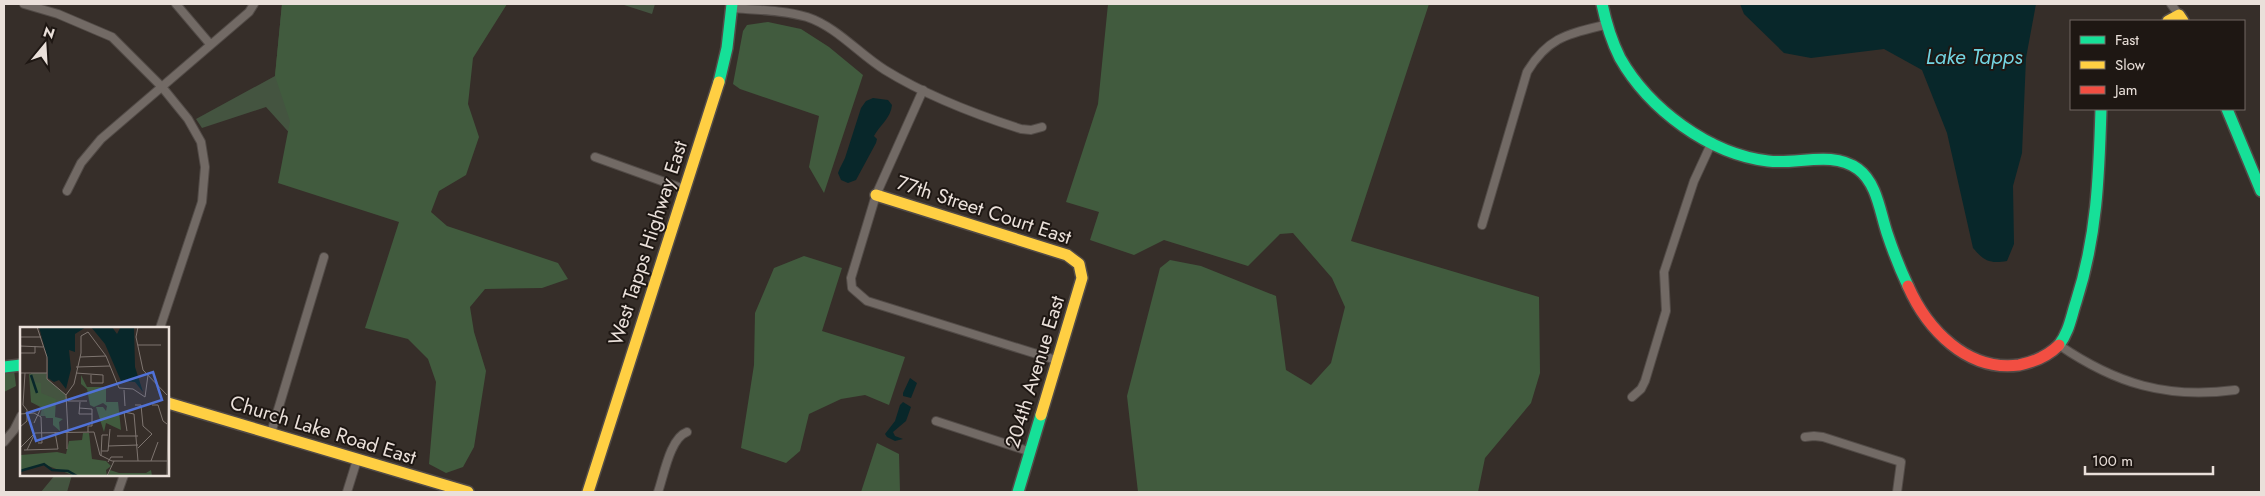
<svg xmlns="http://www.w3.org/2000/svg" width="2265" height="496" viewBox="0 0 2265 496" font-family="Jost,sans-serif">
  <style>
    .green { fill: #445440 }
    .forest { fill: #415b3e }
    .water { fill: #08272a }
    .lines { fill: none; stroke-linecap: round; stroke-linejoin: round }
    .street-casing { stroke: #524b47; stroke-width: 10 }
    .fast-casing { stroke: #524b47; stroke-width: 14 }
    .slow-casing { stroke: #524b47; stroke-width: 14 }
    .jam-casing { stroke: #524b47; stroke-width: 14 }
    .street { stroke: #726a65; stroke-width: 8 }
    .fast { stroke: #16e098; stroke-width: 11 }
    .slow { stroke: #ffcf43; stroke-width: 11 }
    .jam { stroke: #f24e42; stroke-width: 11 }
    .labels { text-anchor: middle; dominant-baseline: central; stroke-width: 4; stroke-linejoin: round; paint-order: stroke }
    .street-label { font-size: 20px; fill: #eae0da; stroke: #1e1713 }
    .water-label { font-size: 21px; font-style: italic; fill: #73d5e2; stroke: #1e1713 }
    .inset-river { fill: none; stroke: #08272a; stroke-width: 2.5 }
    .inset-road { fill: none; stroke: #7e7570; stroke-width: 1 }
    .view { fill: #5072d8; fill-opacity: 0.15; stroke: #5072d8; stroke-width: 2.5 }
    .inset-edge { fill: none; stroke: #eae0da; stroke-width: 2.5 }
  </style>
  <rect width="100%" height="100%" fill="#362e29"/>
  <path class="green" d="M282,4L294,138L266,107L202,128L196,119L275,76Z
    M621,4H655L652,14Z
    M55,475H72L67,492H41Z"/>
  <path class="forest" d="M282,4H507L473,58L468,104L479,137L466,175L439,191L431,212L447,226L558,263L568,279L542,288L485,289L470,307L474,332L486,371L474,447L463,467L446,473L429,464L436,382L428,359L408,339L365,328L399,222L278,183L290,121L275,76Z
    M1108,4H1429L1351,241L1539,297L1540,373L1531,403L1485,458L1478,492H1138L1127,396L1160,268L1170,260L1201,266L1276,296L1286,370L1311,385L1331,363L1345,307L1332,278L1293,233L1280,234L1248,266L1164,240L1134,255L1090,240L1099,212L1066,202L1098,104Z
    M768,22L801,29L829,47L863,75L824,193L809,167L819,116L740,89L733,84L743,31L747,25Z
    M804,256L842,268L822,331L905,357L889,405L865,395L841,399L809,414L800,451L786,463L741,448L754,365L755,313L774,268Z
    M14,370L16,386L4,392V374Z
    M877,443L899,454L900,492H861Z"/>
  <path class="water" d="M1740,4H2036L2026,58L2022,153L2013,186L2014,244L2007,261C1990,264 1984,261 1973,248L1947,133L1922,70L1884,49L1811,58L1784,53L1744,14Z
    M873,98L888,100L892,105C891,118 880,125 874,136L877,139L876,143L856,180L848,183L841,180L838,173L840,168L845,158L861,108L866,101Z
    M910,378L917,383L911,398L903,396V393Z
    M903,402L911,407L906,421L893,432L895,436L903,439L895,441L887,437L885,434L895,421L900,405Z"/>
  <g class="lines">
    <g class="street-casing">
      <path id="street" d="M24,4L58,14L112,37L162,87L188,119L201,142L205,167L202,202L160,328
        M176,4L210,44
        M2171,4L2179,15
        M731,8C756,10 783,10 807,17C837,27 859,54 885,70C927,96 974,114 1021,129L1031,130L1042,127
        M923,90L876,195L851,278L852,288L867,301L1056,360
        M595,157L684,189
        M67,191L81,163L101,139L249,12L254,4
        M1482,225L1527,72C1548,37 1568,34 1605,25
        M2059,345C2116,384 2167,399 2235,390
        M1632,397L1641,389L1645,381L1666,311L1664,272L1694,181L1712,142
        M936,421L1031,452
        M271,433L324,257
        M1805,437L1814,436L1823,437L1901,462L1897,492
        M4,442L14,430L21,416
        M118,492L124,475
        M347,492L357,460
        M658,492C664,475 670,438 687,432"/>
    </g>
    <g class="fast-casing">
      <path id="fast" d="M1602,4C1606,23 1611,40 1620,58C1649,109 1709,154 1768,161C1797,165 1832,150 1858,169C1877,183 1880,212 1887,233C1893,251 1900,269 1908,286
        M719,82L727,48L732,4
        M2227,109L2261,191
        M2059,345C2069,332 2071,317 2076,302C2097,237 2099,176 2101,109
        M4,367L21,365
        M1018,492L1041,415"/>
    </g>
    <g class="slow-casing">
      <path id="slow" d="M2168,21L2179,15L2183,21
        M876,195L1067,255L1079,264L1082,278L1041,415
        M168,403L468,492
        M588,492L719,82"/>
    </g>
    <g class="jam-casing">
      <path id="jam" d="M1908,286C1927,329 1967,372 2019,365C2034,362 2048,356 2059,345"/>
    </g>
    <use href="#street" class="street"/>
    <use href="#fast" class="fast"/>
    <use href="#slow" class="slow"/>
    <use href="#jam" class="jam"/>
  </g>
  <g class="labels">
    <g class="street-label">
      <text transform="translate(984 210) rotate(18)">77th Street Court East</text>
      <text transform="translate(648 243) rotate(-72)">West Tapps Highway East</text>
      <text transform="translate(1035 372) rotate(-73)">204th Avenue East</text>
      <text transform="translate(323 430) rotate(17)">Church Lake Road East</text>
    </g>
    <g class="water-label">
      <text x="1974" y="57">Lake Tapps</text>
    </g>
  </g>
  <g transform="translate(20 327)">
    <rect width="149" height="149" fill="#362e29"/>
    <path d="M11,46H26L27,52L45,67L47,72L43,75H26V89H20L22,81L11,75Z" fill="#445440"/>
    <path d="M9,47H11L13,55L21,56V66L36,72L35,90L43,92L39,95L40,104L33,98V91H26L22,80L11,75ZM61,48L67,60H86V75H98L101,103L86,96L84,105L76,80H83L86,84L87,79L83,76L74,80L70,78L67,62L61,57ZM63,106H69L72,132L86,134L91,139L86,143L87,149H55L23,137L0,143V121L1,128L37,125L46,127L49,114L62,113ZM91,140L90,143L99,146H126L131,143L132,149H88Z" fill="#415b3e"/>
    <path d="M19,0H66L55,7V25L49,23L51,42L46,62L39,53L34,55L28,51V33ZM71,0H92L97,7L100,1L114,0L115,40L123,65L115,55L101,54L85,17Z" fill="#08272a"/>
    <path class="inset-river" d="M11,48L17,66M0,144L24,137L32,143L48,144L57,149"/>
    <path class="inset-road" d="M17,0L27,30V52L46,68L48,105M118,0L116,10L123,43L147,68M0,10H21M118,18H141M0,19L23,20M0,26H15V19M60,30L86,29M56,40L90,39M0,46H27M56,46L83,48V56H71V48M104,63L105,79M46,68L54,57L61,26V9L68,5L86,29L99,61L113,62L125,70L128,48M48,74H67M60,75L59,87H72M115,78H121L123,99L132,107M132,78H138L143,94L147,97M59,81L72,82V99H68V105M0,87L14,86L21,90L22,116H18M14,96L21,81M0,100L7,94V83L3,78L5,46M107,104L104,85L114,87L118,134M97,109H118M88,119L118,118M0,121L15,106L74,105L80,128L92,134H147M118,121L132,107M47,122V105M4,123L38,122L35,105M7,123L15,106M82,124H88L90,102M81,129L82,108H88M131,134L138,115M88,135L91,130H103M87,149L94,134M147,149L149,42"/>
    <path class="view" d="M133,45L142,73L16,114L7,86Z"/>
    <rect width="149" height="149" class="inset-edge"/>
  </g>
  <rect width="2265" height="496" fill="none" stroke="#eae0da" stroke-width="10"/>
  <rect x="2070" y="20" width="175" height="90" fill="#1e1713" stroke="#706763"/>
  <rect x="2080" y="36" width="25" height="8" fill="#16e098" stroke="#706763"/>
  <text x="2115" y="45" font-size="15" fill="#eae0da">Fast</text>
  <rect x="2080" y="61" width="25" height="8" fill="#ffcf43" stroke="#706763"/>
  <text x="2115" y="70" font-size="15" fill="#eae0da">Slow</text>
  <rect x="2080" y="86" width="25" height="8" fill="#f24e42" stroke="#706763"/>
  <text x="2115" y="95" font-size="15" fill="#eae0da">Jam</text>
  <g transform="translate(45 45) rotate(18)" stroke="#1e1713" stroke-width="4" paint-order="stroke">
  <path d="M0-4L9 19L0 12L-9 19Z" fill="#eae0da"/>
  <text y="-8" font-size="14" font-weight="bold" text-anchor="middle" fill="#eae0da">N</text>
  </g>
  <path d="M2085 466v8h128v-8" fill="none" stroke="#eae0da" stroke-width="2.5"/>
  <text x="2092" y="466" font-size="15" fill="#eae0da" stroke="#1e1713" stroke-width="4" paint-order="stroke">100 m</text>
</svg>
